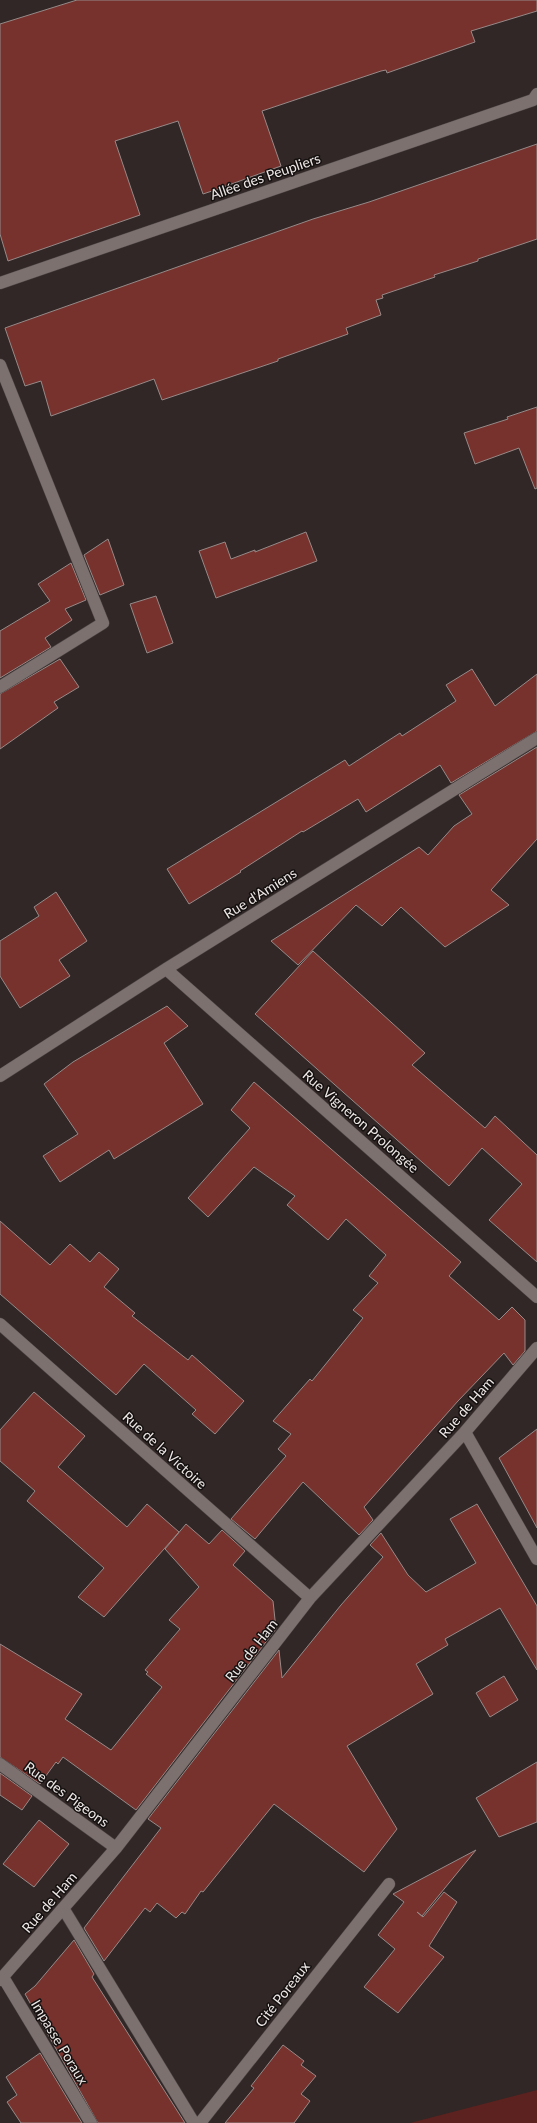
<svg xmlns="http://www.w3.org/2000/svg" width="537" height="2123" viewBox="0 0 537 2123" font-family="Lato,sans-serif">
  <style>
    .green { fill: #5b221f }
    .building { fill: #77322e; stroke: #968a88 }
    .lines { fill: none; stroke-linecap: round; stroke-linejoin: round }
    .minor-casing { stroke: #4b4443; stroke-width: 13 }
    .minor { stroke: #7d7170; stroke-width: 12 }
    .labels { text-anchor: middle; dominant-baseline: central; stroke-width: 3; stroke-linejoin: round; paint-order: stroke }
    .street-label { font-size: 14px; fill: #eee8e7; stroke: #151110 }
  </style>
  <rect width="100%" height="100%" fill="#302726"/>
  <path class="green" d="M537,2090V2123H410Z"/>
  <path class="building" d="M77,0H537V11L471,31L475,42L387,73L386,70L381,71L262,111L281,166L215,190L203,194L178,121L115,141L140,215L8,261L0,234V24Z
    M537,144V239L478,259V261L434,275L435,277L382,295L383,298L376,300L381,315L346,328L348,334L278,359V361L162,400L154,379L51,416L41,381L25,386L5,328L313,219L369,202Z
    M537,407V488L535,489L519,448L475,464L464,433L508,419L507,417Z
    M306,532L317,561L216,598L199,551L225,542L231,559L255,550V552Z
    M108,539L124,585L100,595L84,555Z
    M71,563L86,600L65,609L72,620L45,638L51,647L0,678V631L50,601L38,584Z
    M156,596L173,643L147,653L130,604Z
    M60,659L79,687L54,702L58,708L0,749V694Z
    M472,669L495,706L537,674V731L451,783L440,765L366,812L358,799L303,832L302,831L240,871L241,872L189,904L167,869L345,760L349,766L400,733L402,736L456,701L446,685Z
    M537,747V839L491,890L509,905L445,947L401,907L382,926L356,905L298,965L271,941L419,847L428,855L454,826L472,814L459,795Z
    M56,892L87,941L59,960L70,976L20,1008L0,976V941L39,916L34,907Z
    M313,951L425,1053L412,1065L485,1128L495,1116L537,1155V1262L489,1220L522,1184L482,1148L449,1186L255,1014Z
    M167,1006L188,1026L164,1043L203,1104L114,1159L109,1150L60,1182L43,1156L78,1134L44,1084L73,1062Z
    M254,1082L461,1262L449,1276L499,1320L512,1307L525,1320V1351L513,1365L504,1353L458,1401L364,1507L373,1520L359,1535L303,1482L255,1539L231,1519L286,1456L278,1449L291,1434L273,1421L310,1379L312,1381L363,1318L353,1310L378,1283L369,1276L386,1255L346,1219L328,1240L287,1205L295,1196L254,1167L208,1217L188,1198L250,1128L231,1110Z
    M0,1221L50,1265L70,1244L90,1262L99,1252L119,1269L104,1287L135,1313L132,1316L188,1360L192,1355L244,1401L215,1434L192,1414L196,1410L144,1364L116,1395L0,1294Z
    M34,1392L85,1436L58,1467L127,1527L147,1504L179,1532L104,1617L78,1597L104,1568L27,1501L35,1491L0,1461V1430Z
    M537,1429V1528L499,1458Z
    M477,1504L537,1606V1670L500,1608L445,1639L448,1645L416,1664L433,1694L347,1746L397,1829L364,1872L274,1804L203,1892L201,1891L185,1914L182,1912L176,1918L157,1903L150,1912L145,1908L104,1961L84,1928L161,1828L148,1819L279,1650L282,1678L341,1605L383,1557L370,1545L381,1533L408,1575L426,1592L476,1563L450,1519Z
    M186,1524L209,1544L222,1530L245,1551L233,1565L273,1601L276,1629L136,1810L63,1757L58,1764L56,1762L40,1784L0,1757V1644L82,1694L65,1719L111,1750L162,1687L146,1674L148,1672L145,1670L180,1629L169,1620L199,1587L165,1549Z
    M504,1676L518,1700L490,1717L476,1693Z
    M537,1762V1822L499,1837L476,1798Z
    M0,1773L32,1796L22,1810L0,1795Z
    M39,1820L69,1844L34,1887L3,1864Z
    M476,1850L422,1916L417,1912L423,1917L444,1892L457,1902L429,1946L444,1957L398,2013L364,1987L395,1949L378,1935L404,1902L393,1894Z
    M74,1940L94,1974L92,1977L185,2123H98L25,1994L35,1986Z
    M283,2045L304,2061L301,2065L316,2076L301,2094L310,2101L294,2123H225L254,2088L251,2086Z
    M40,2053L82,2123H21L7,2102L17,2095L6,2077Z"/>
  <g class="lines">
    <g class="minor-casing">
      <path id="minor" d="M0,283L533,100L537,94
        M0,365L103,623L0,687
        M166,969L537,1297
        M0,1076L166,969L537,738
        M0,1324L310,1598
        M465,1432L537,1559
        M0,1764L116,1848
        M63,1908L194,2123
        M3,1977L91,2123
        M0,1980L116,1848L310,1598L465,1432L537,1348
        M200,2123L389,1884"/>
    </g>
    <use href="#minor" class="minor"/>
  </g>
  <g class="labels">
    <g class="street-label">
      <text transform="translate(265 176) rotate(-19)">Allée des Peupliers</text>
      <text transform="translate(260 893) rotate(-32)">Rue d'Amiens</text>
      <text transform="translate(361 1121) rotate(41)">Rue Vigneron Prolongée</text>
      <text transform="translate(466 1407) rotate(-49)">Rue de Ham</text>
      <text transform="translate(165 1450) rotate(42)">Rue de la Victoire</text>
      <text transform="translate(251 1650) rotate(-52)">Rue de Ham</text>
      <text transform="translate(67 1794) rotate(36)">Rue des Pigeons</text>
      <text transform="translate(49 1902) rotate(-49)">Rue de Ham</text>
      <text transform="translate(282 1994) rotate(-52)">Cité Poreaux</text>
      <text transform="translate(60 2042) rotate(59)">Impasse Poraux</text>
    </g>
  </g>
</svg>
